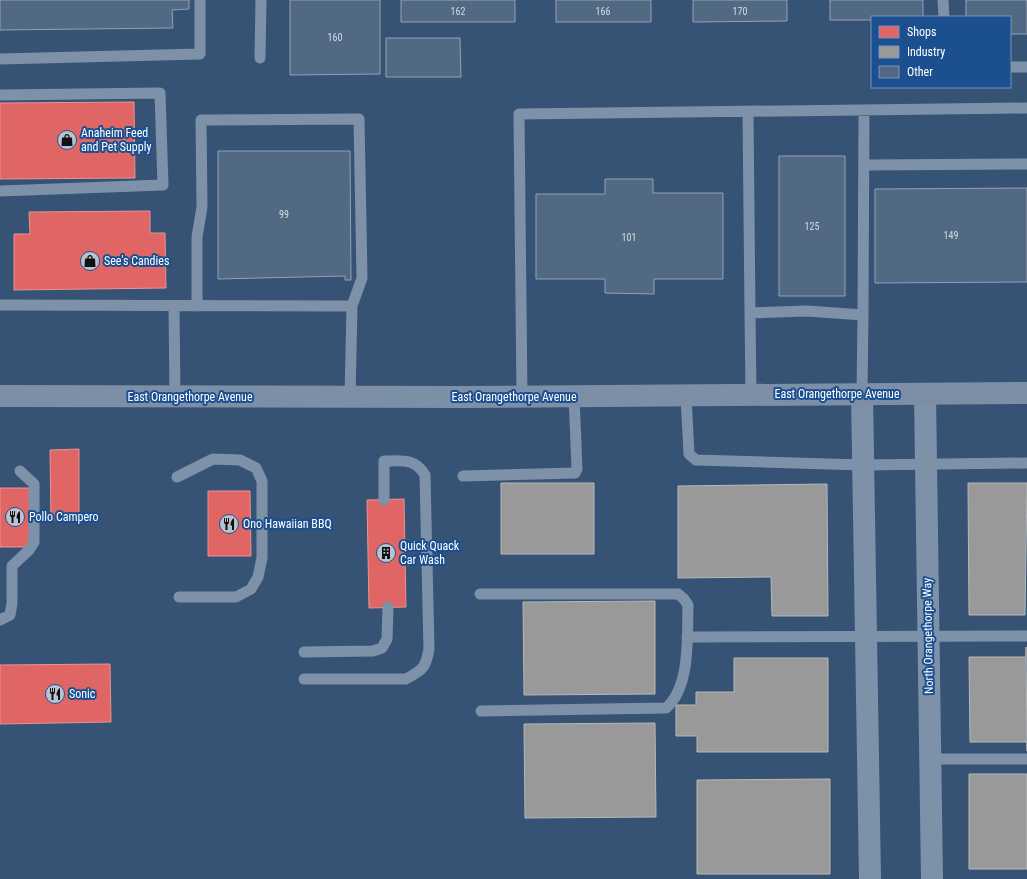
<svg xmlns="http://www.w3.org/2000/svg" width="1027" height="879" viewBox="0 0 1027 879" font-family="'Roboto Condensed',sans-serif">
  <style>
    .shops { fill: #e06666; stroke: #e99494 }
    .industry { fill: #999; stroke: #b8b8b8 }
    .building { fill: #526984; stroke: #92a2b6 }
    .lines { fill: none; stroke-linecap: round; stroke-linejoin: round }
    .service { stroke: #7d92a8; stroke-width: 11 }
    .minor { stroke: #7d92a8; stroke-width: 22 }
    .primary { stroke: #7d8ea7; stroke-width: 22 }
    .labels { text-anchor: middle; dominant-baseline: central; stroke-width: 4; stroke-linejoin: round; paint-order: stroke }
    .number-label { font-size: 10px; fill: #d4dae0 }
    .poi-label { font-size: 12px; fill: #fff; stroke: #1b4f8f; text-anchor: start }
    .street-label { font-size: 12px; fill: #fff; stroke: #1b4f8f }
  </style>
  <rect width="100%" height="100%" fill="#365274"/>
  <path class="shops" d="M134,102L135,178L0,179V103Z
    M150,211V233H165L166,288L14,290V234H30L29,212Z
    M79,449V519L51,520L50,450Z
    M0,488H30L31,547H0Z
    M208,491H250L251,556H208Z
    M404,499L406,607L369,608L367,500Z
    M110,664L111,722L0,724V665Z"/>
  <path class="industry" d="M501,483H594V554H501Z
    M968,483H1027L1025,615H969Z
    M827,484L828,616H772L771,577L678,578V486Z
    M655,601V694L524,695L523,602Z
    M1026,647L1027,751V742H970L969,657H1026Z
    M734,658H828V752H697V736H676V705H696V692H734Z
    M655,723L656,817L525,818L524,724Z
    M969,774H1027V869H969Z
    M830,779V874H697V780Z"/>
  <path class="building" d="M0,0H189V9L172,10L173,28L0,30Z
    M290,0H380V74L290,75Z
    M401,0H515V22H401Z
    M556,0H651V22H556Z
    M693,0H787V21L693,22Z
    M830,0H923V17H872V20H830Z
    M966,0H1027V34H1010V17H966Z
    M386,38H460L461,77H386Z
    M218,151H350L351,280H345V276L218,279Z
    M779,156H845V296H779Z
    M605,179H653V193H723V279H654V294L605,293V279H536V194H605Z
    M1027,188V282L875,283V189Z"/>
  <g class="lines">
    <path class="service" d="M943,0L944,17
      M260,58L261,0
      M0,59L200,54V0
      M1010,67H1027
      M0,95L160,93L163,185L0,191
      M748,111L750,313
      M864,165L1027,164
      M0,305L352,306L350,397
      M174,306L175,397
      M197,306V237L202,207L201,120L359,119L362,278L352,306
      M863,315L864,110
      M751,395L750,313L807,311L863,315L862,394
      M686,396L689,454L696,460L863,465L1027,463
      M522,397L519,114L1027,108
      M463,476L575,473L577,469L574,396
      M177,477L213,459L240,460L256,468L262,481V558L258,577L251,589L236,597H179
      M480,594H678L684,599L688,605C687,635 691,687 666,708L481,711
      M0,620L10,615L12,603V566L29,550L34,542V484L20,471
      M687,637L1027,636
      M304,652L373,651L382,648L387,639L388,607
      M304,679H406C423,670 426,667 429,649L425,475C415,458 402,461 384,461V500
      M930,759H1027"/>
    <path class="minor" d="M862,394L870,879
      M925,394L932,879"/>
    <path class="primary" d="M0,396L463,397L1027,393"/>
  </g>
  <defs>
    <g id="shop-disc" transform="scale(1)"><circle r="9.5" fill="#b9c2ce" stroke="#1b4f8f"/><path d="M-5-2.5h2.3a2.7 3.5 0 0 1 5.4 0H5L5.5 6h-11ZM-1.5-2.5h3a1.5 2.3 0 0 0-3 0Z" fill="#111"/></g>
    <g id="restaurant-disc" transform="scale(1)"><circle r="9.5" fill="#b9c2ce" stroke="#1b4f8f"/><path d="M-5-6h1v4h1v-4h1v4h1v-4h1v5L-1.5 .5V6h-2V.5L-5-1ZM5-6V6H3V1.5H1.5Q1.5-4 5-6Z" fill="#111"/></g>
    <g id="building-disc" transform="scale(1)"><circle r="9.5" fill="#b9c2ce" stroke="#1b4f8f"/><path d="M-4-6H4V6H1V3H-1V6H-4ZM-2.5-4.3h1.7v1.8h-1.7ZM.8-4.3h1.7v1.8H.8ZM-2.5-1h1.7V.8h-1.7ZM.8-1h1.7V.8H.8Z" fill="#111"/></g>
  </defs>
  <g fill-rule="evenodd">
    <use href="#shop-disc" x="67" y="140"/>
    <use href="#shop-disc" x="90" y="261"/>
    <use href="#restaurant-disc" x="15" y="517"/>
    <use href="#restaurant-disc" x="229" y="524"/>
    <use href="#building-disc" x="386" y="553"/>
    <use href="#restaurant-disc" x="55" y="694"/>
  </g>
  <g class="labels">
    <g class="number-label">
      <text x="458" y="11">162</text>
      <text x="603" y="11">166</text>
      <text x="740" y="11">170</text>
      <text x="335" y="37">160</text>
      <text x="284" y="214">99</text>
      <text x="812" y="226">125</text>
      <text x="951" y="235">149</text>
      <text x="629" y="237">101</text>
    </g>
    <g class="poi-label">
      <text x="81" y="133">Anaheim Feed<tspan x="81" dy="14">and Pet Supply</tspan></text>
      <text x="104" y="261">See's Candies</text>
      <text x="29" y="517">Pollo Campero</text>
      <text x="243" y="524">Ono Hawaiian BBQ</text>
      <text x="400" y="546">Quick Quack<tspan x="400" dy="14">Car Wash</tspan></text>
      <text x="69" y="694">Sonic</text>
    </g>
    <g class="street-label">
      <text x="837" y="394">East Orangethorpe Avenue</text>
      <text x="190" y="397">East Orangethorpe Avenue</text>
      <text x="514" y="397">East Orangethorpe Avenue</text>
      <text transform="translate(928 636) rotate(-91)">North Orangethorpe Way</text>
    </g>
  </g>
  <rect x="871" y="16" width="140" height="72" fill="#1b4f8f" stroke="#7695bc"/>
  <rect x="879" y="26" width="20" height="12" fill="#e06666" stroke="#7695bc"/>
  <text x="907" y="36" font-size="12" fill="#ffffff">Shops</text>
  <rect x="879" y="46" width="20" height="12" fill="#999999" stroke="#7695bc"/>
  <text x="907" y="56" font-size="12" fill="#ffffff">Industry</text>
  <rect x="879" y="66" width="20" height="12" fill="#526984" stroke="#7695bc"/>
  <text x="907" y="76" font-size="12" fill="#ffffff">Other</text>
</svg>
